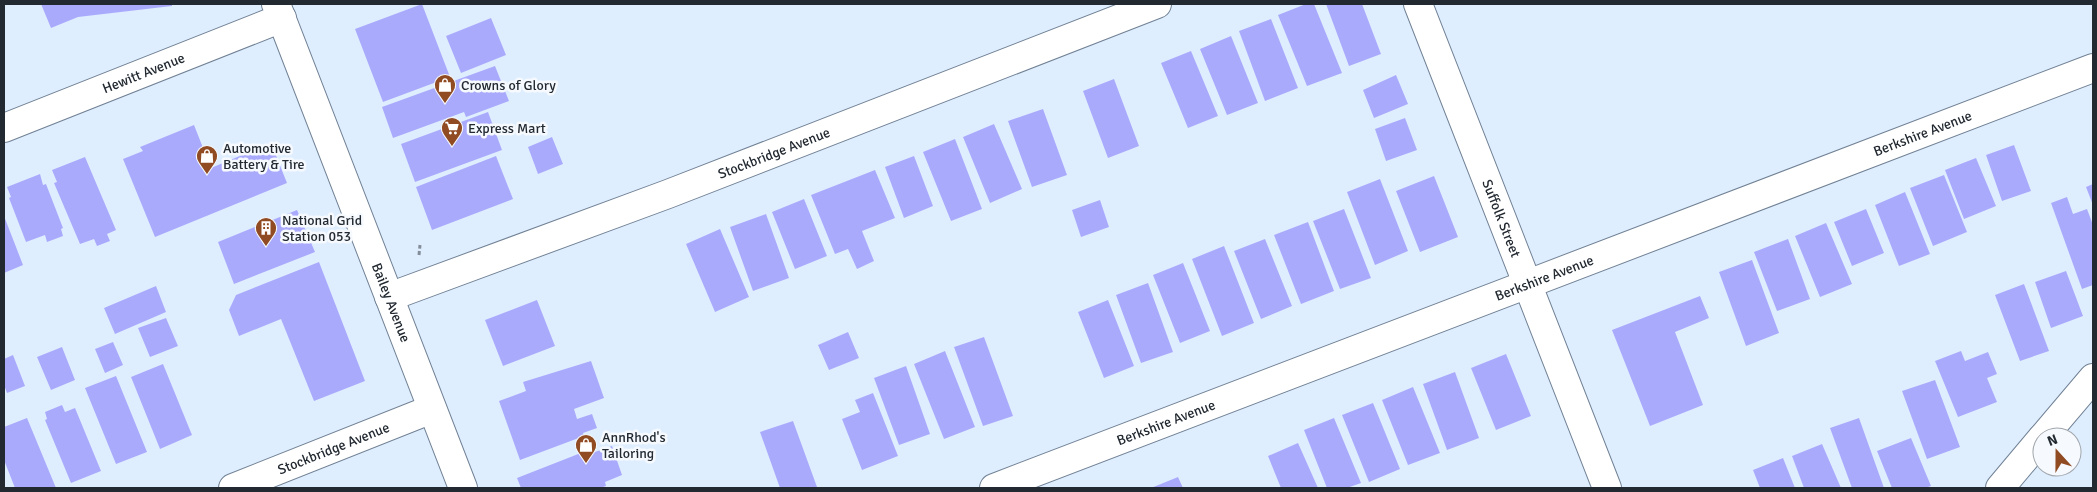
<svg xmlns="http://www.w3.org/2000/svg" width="2097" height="492" viewBox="0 0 2097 492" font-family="Signika,sans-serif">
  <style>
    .building { fill: #aaaafd }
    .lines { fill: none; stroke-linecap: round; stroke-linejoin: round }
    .street-casing { stroke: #718295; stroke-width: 30 }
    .primary-casing { stroke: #718295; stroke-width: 30 }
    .path { stroke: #828d99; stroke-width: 3; stroke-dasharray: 4 2.5; stroke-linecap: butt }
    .street { stroke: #fff; stroke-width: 28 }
    .primary { stroke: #fff; stroke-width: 28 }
    .labels { text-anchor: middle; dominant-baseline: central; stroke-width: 5; stroke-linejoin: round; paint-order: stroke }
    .street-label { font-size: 14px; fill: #222931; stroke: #f6fafe }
    .poi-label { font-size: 14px; fill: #222931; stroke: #f6fafe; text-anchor: start }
  </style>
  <rect width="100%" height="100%" fill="#dfeeff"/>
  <path class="building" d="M41,4H172V6L78,17L51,28Z
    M422,4L450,77L383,102L355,29Z
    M1306,4H1314L1342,73L1307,86L1278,15Z
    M1326,4H1362L1381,54L1349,66Z
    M491,18L506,55L461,73L446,36Z
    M1271,19L1298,88L1265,101L1239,31Z
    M1231,36L1258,103L1227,115L1200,49Z
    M1191,51L1218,116L1188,128L1161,63Z
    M495,66L509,101L466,117L464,112L393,138L382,107Z
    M1396,75L1408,104L1374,118L1363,90Z
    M1114,79L1139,146L1108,158L1083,91Z
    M1043,109L1067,175L1032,187L1008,121Z
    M488,112L502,150L415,182L401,144Z
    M1405,118L1417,150L1386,161L1375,129Z
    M994,124L1022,189L990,203L963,137Z
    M194,125L211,168L271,143L287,183L155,237L123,159L143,151L140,147Z
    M552,137L563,164L538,174L528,147Z
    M955,139L982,209L951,221L923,152Z
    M2014,145L2031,191L2002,201L1986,155Z
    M496,156L513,199L432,230L416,187Z
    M914,156L933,206L904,218L885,167Z
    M85,157L116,230L107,234L110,241L97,246L94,239L80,244L54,183L57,182L52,170Z
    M1976,158L1996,206L1964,219L1945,170Z
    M875,170L895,218L862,231L874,261L857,269L848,249L835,254L811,195Z
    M40,174L43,185L46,184L63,228L61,229L63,236L47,242L45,235L26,242L9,198L11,197L7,187Z
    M1944,175L1967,232L1933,246L1910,188Z
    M1434,176L1458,237L1420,252L1396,191Z
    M1380,179L1408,251L1375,265L1347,192Z
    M2093,184V205L2086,187Z
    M1905,192L1930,254L1899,266L1875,205Z
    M2067,197L2073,214L2087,209L2093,225V285L2082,289L2051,203Z
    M804,199L827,256L795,269L772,212Z
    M1100,200L1109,227L1081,237L1072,210Z
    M1344,209L1371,278L1340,289L1313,221Z
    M1866,209L1884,253L1852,266L1834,222Z
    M297,210L315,252L234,284L218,242Z
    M766,214L789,278L753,291L730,227Z
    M4,216L23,265L4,273Z
    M1308,222L1334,291L1301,304L1274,235Z
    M1826,223L1852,284L1820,297L1795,236Z
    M720,229L749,297L715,312L686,244Z
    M1265,239L1292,306L1261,319L1234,251Z
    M1788,239L1810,299L1777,311L1754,252Z
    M1224,246L1254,323L1222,336L1192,259Z
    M1752,260L1779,333L1746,346L1719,272Z
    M319,262L365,381L314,401L281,319L239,336L229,310L236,295Z
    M1183,263L1210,331L1180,343L1153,275Z
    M2066,271L2083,316L2051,328L2035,282Z
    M1148,283L1173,352L1141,363L1116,295Z
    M2024,284L2049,351L2020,361L1995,295Z
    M156,286L166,312L115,334L104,308Z
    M1700,296L1709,318L1675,332L1703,405L1650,426L1612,330Z
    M537,300L555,346L503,366L485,320Z
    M1108,300L1134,366L1104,378L1078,312Z
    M166,318L178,346L150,357L138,328Z
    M848,332L859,358L829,370L818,345Z
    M984,337L1013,416L983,426L954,347Z
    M113,342L123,365L105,373L95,349Z
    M62,347L75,380L51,390L37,357Z
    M945,351L975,427L944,439L914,364Z
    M1961,351L1965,361L1988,352L1997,374L1987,378L1997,402L1958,417L1935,361Z
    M1506,354L1531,416L1496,430L1471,368Z
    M13,355L25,386L7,393L4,385V359Z
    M591,361L604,398L574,409L577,419L592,414L597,428L583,433L584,436L520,460L499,401L526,391L523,382Z
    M163,364L192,435L160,449L131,377Z
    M906,366L930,434L899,445L874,378Z
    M1455,372L1479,438L1447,450L1423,384Z
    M116,376L147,452L116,464L85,388Z
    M1935,380L1960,447L1927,459L1902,391Z
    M1413,387L1440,453L1408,465L1382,400Z
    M873,393L898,456L862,470L842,419L860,412L855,400Z
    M1373,403L1400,469L1369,482L1342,415Z
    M62,405L65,412L75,408L101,471L71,483L45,420L47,419L45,412Z
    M27,418L56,488H15L4,460V427Z
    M1334,418L1361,483L1347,488H1327L1304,430Z
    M1859,418L1884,488H1852L1830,428Z
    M793,421L817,487L814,488H780L760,432Z
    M1911,438L1931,486L1925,488H1892L1877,451Z
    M1298,443L1318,488H1281L1268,456Z
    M1822,444L1841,488H1804L1792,456Z
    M612,446L622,475L605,482L606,486L600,488H521L517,478L591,449L592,453Z
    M1783,458L1795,488H1760L1753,470Z
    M1178,477L1183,488H1151Z"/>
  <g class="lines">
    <g class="street-casing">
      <g id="street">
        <path id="s1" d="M1418,4L1607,488"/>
        <path id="s2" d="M4,128L282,18"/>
        <path id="s3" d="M389,297L668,194L1157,4"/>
        <path d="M2043,437L2093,378"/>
        <path id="s4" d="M233,488L432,409"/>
        <path id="s5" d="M994,488L2093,68"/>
        <path d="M2000,488L2042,438"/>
      </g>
    </g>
    <g class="primary-casing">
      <g id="primary">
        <path id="s6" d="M276,4L463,488"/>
      </g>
    </g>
    <path class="path" d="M419,255L420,245"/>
    <use href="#street" class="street"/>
    <use href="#primary" class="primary"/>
  </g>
  <defs>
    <g id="shop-pin" transform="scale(1.125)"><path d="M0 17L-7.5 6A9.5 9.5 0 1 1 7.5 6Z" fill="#904b22" stroke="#f6fafe"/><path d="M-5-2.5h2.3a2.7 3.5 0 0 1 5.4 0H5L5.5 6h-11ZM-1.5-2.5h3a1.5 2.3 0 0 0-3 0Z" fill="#fff"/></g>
    <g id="supermarket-pin" transform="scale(1.125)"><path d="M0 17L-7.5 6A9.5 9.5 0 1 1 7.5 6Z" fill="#904b22" stroke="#f6fafe"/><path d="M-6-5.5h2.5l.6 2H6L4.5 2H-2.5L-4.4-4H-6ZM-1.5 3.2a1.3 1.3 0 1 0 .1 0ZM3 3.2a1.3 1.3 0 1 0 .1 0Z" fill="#fff"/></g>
    <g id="building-pin" transform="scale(1.125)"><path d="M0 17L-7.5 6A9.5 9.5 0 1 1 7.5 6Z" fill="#904b22" stroke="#f6fafe"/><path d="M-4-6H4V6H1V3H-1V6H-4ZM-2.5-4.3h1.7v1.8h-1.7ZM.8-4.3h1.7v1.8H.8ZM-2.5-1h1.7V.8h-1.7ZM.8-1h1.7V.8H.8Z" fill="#fff"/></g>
  </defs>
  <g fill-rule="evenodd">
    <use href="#shop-pin" x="445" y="85"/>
    <use href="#supermarket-pin" x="452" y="128"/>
    <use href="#shop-pin" x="207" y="156"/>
    <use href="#building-pin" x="266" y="228"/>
    <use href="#shop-pin" x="586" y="445"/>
  </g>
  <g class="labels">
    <g class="street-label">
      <text stroke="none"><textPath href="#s2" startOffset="150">Hewitt Avenue</textPath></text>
      <text stroke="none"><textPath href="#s5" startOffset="994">Berkshire Avenue</textPath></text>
      <text stroke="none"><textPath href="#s3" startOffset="411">Stockbridge Avenue</textPath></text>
      <text stroke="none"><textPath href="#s1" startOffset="230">Suffolk Street</textPath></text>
      <text stroke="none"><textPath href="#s5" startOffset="589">Berkshire Avenue</textPath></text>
      <text stroke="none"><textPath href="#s6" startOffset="320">Bailey Avenue</textPath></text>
      <text stroke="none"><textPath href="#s5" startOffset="184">Berkshire Avenue</textPath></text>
      <text stroke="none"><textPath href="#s4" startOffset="108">Stockbridge Avenue</textPath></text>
    </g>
    <g class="poi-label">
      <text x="461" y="85">Crowns of Glory</text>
      <text x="468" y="128">Express Mart</text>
      <text x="223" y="148">Automotive<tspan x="223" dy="16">Battery &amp; Tire</tspan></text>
      <text x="282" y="220">National Grid<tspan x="282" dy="16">Station 053</tspan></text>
      <text x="602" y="437">AnnRhod's<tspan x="602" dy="16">Tailoring</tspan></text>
    </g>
  </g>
  <rect width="2097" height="492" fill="none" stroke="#222931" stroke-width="10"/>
  <g transform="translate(2057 452) rotate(339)"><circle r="24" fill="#f6fafe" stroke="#a1a6ac"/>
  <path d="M0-4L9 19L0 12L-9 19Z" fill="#904b22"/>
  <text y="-8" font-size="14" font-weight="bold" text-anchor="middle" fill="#222931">N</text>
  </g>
</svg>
